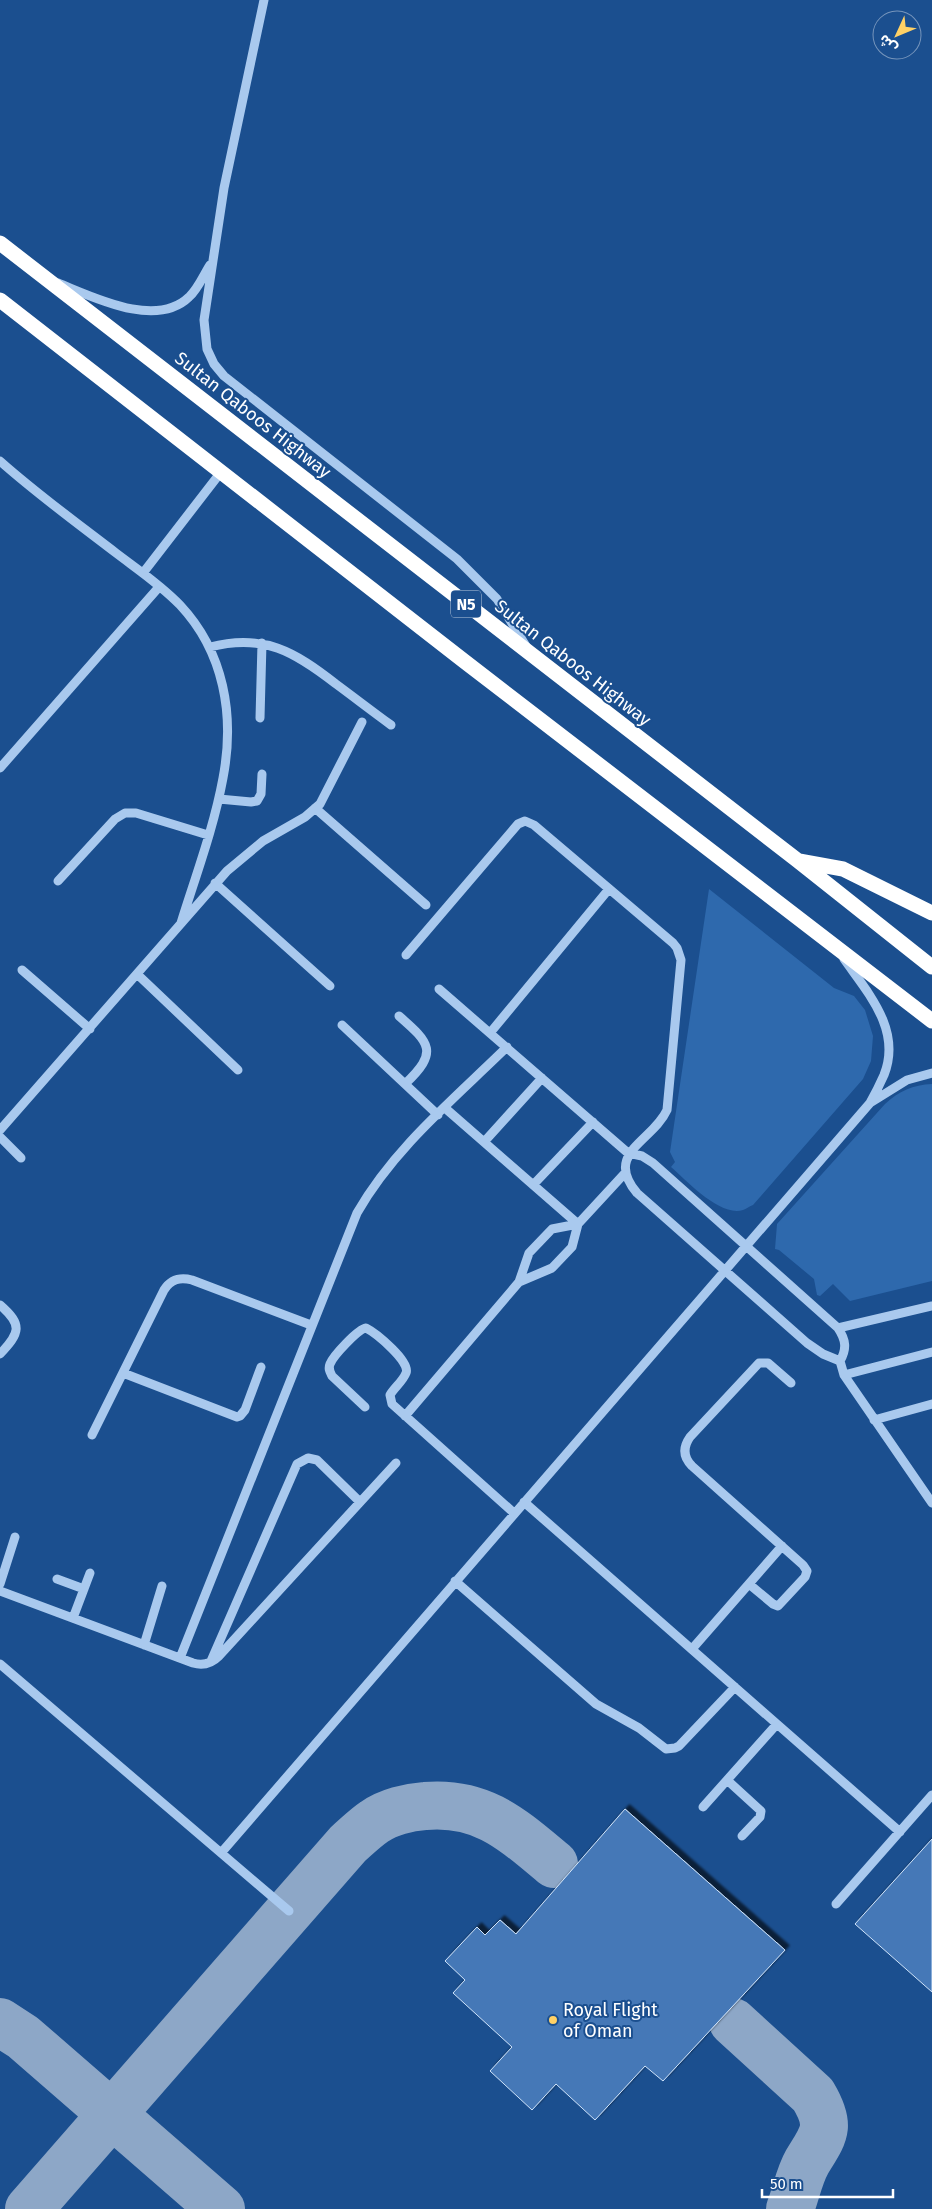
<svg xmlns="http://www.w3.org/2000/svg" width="932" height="2209" viewBox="0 0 932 2209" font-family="'Fira Sans','Noto Sans Arabic',sans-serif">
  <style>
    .green { fill: #2e69ad }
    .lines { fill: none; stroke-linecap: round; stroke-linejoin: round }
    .taxiway { stroke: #8da7c7; stroke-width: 48 }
    .building { fill: #4478b7; stroke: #cfe3fa; filter: url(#shadow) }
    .minor { stroke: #a9c9ee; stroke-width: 9 }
    .highway { stroke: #fff; stroke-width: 15 }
    .poi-dot { fill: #ffd166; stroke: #1b4f8f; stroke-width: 2 }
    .labels { text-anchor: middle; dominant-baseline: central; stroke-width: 4; stroke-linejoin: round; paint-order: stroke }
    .shield { fill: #1b4f8f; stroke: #bbcadd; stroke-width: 1 }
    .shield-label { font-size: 16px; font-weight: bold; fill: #fff }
    .street-label { font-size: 18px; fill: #fff; stroke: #1b4f8f }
    .poi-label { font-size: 18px; fill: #fff; stroke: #1b4f8f; text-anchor: start }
  </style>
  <defs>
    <filter id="shadow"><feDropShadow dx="4.5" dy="-4.5" stdDeviation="1" flood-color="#0009"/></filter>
  </defs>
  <rect width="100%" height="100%" fill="#1b4f8f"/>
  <path class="green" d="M709,889L834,988L854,996L865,1010L873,1036L871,1061L863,1079L753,1205C750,1206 746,1209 743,1210C720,1217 687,1181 671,1167L675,1162L670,1152Z
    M932,1084V1281L850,1301L833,1284L820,1296L817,1295L814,1279L779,1250L775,1249L777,1224L885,1104C899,1091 913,1085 932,1084Z"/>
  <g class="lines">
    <path class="taxiway" d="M0,2022L23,2037L221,2209
      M733,2022L813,2095C832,2127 824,2134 807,2162C799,2176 796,2194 790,2209
      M29,2209L348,1844C356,1837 365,1828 374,1822C388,1812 409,1807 425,1806C483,1801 513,1830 554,1864"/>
  </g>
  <path class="building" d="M625,1809L785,1950L663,2081L645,2066L595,2120L556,2084L532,2110L490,2071L512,2047L453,1993L465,1980L445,1961L477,1927L485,1935L500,1920L516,1934Z
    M932,1839V1992L855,1924Z"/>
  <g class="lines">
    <path class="minor" d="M264,0L224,188L204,320L207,349L214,364L224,376L457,559L497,599L526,646
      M58,283C93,297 156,329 189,297C198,289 203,276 210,265
      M0,461C37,494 77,523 116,553C137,569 161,585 180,605C224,652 235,715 223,778C214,827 196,875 181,923
      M143,573L221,472
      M210,647C264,633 295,652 336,684C355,698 373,712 391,725
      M260,718L262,643
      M0,768L159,587
      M219,799L251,802L257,801L261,794L262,774
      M315,808L426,905
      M58,881L115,819L125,813H136L208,835
      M215,883L330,986
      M406,955L518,824L525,821L534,825L673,943L677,948L681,960L667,1110C653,1141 603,1153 637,1193L807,1343L823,1354L840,1361
      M22,970L90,1029
      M137,974L238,1070
      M439,989L628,1153L642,1156L653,1163L838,1328C846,1340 847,1349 840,1361L844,1375L932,1503
      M399,1016C430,1043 439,1052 405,1084
      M342,1025L438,1115
      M490,1033L609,889
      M870,1103L907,1080L932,1073
      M445,1108L578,1224
      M0,1130L227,871L263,841L305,817L320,804L362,722
      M0,1137L21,1158
      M484,1142L542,1078
      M533,1185L593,1122
      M519,1282L552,1268L572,1247L578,1224L626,1172
      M0,1305C23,1325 20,1333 0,1354
      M838,1328L932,1306
      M123,1373L237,1417L240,1416L245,1410L261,1367
      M844,1375L932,1352
      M365,1407L332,1376C330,1372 328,1369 330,1364C333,1356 358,1329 366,1328C376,1333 411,1362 406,1373C403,1381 394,1388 390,1395L392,1404L514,1513
      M405,1416L519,1282L529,1253L552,1229L578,1224
      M874,1420L932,1404
      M92,1435L164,1290C171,1279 180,1277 192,1280L311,1325
      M524,1502L900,1832
      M57,1579L84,1589
      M455,1581L596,1704L639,1728L666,1749L675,1748L679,1746L735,1687
      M0,1584L15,1537
      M749,1584L773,1604L778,1606L805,1577L807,1571L803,1565L692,1466C683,1457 683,1447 690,1437L759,1363H768L791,1383
      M0,1591L193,1663C203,1666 211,1664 219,1656L396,1463
      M73,1618L90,1573
      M144,1645L162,1586
      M692,1649L782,1546
      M180,1658L357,1213C394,1148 454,1099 507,1047
      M211,1661L297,1464L308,1458L317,1460L360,1502
      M0,1664L289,1911
      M727,1780L761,1811L760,1817L742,1836
      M703,1807L777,1724
      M221,1853L870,1103C875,1094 880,1084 884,1075C902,1030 868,993 844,959
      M836,1904L932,1795"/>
    <path class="highway" d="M0,243L797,860L932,967
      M0,300L464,661L932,1021
      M799,861L843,869L932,913"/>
  </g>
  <circle class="poi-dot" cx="553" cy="2020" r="5"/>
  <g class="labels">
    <rect class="shield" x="451" y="590.5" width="30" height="27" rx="4"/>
    <g class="shield-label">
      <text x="466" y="604">N5</text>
    </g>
    <g class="street-label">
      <text transform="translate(253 415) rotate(38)">Sultan Qaboos Highway</text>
      <text transform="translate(573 663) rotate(38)">Sultan Qaboos Highway</text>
    </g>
    <g class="poi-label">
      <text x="563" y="2010">Royal Flight<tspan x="563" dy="21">of Oman</tspan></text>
    </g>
  </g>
  <g transform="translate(897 35) rotate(226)"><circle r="24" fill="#1b4f8f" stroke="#7695bc"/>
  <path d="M0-4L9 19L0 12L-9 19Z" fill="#ffd166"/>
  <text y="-8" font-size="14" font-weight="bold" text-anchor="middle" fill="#ffffff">ش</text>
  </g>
  <path d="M762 2189v8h131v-8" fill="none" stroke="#ffffff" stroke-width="2.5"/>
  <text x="770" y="2189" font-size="15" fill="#ffffff" stroke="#1b4f8f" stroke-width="4" paint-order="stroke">50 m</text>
</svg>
